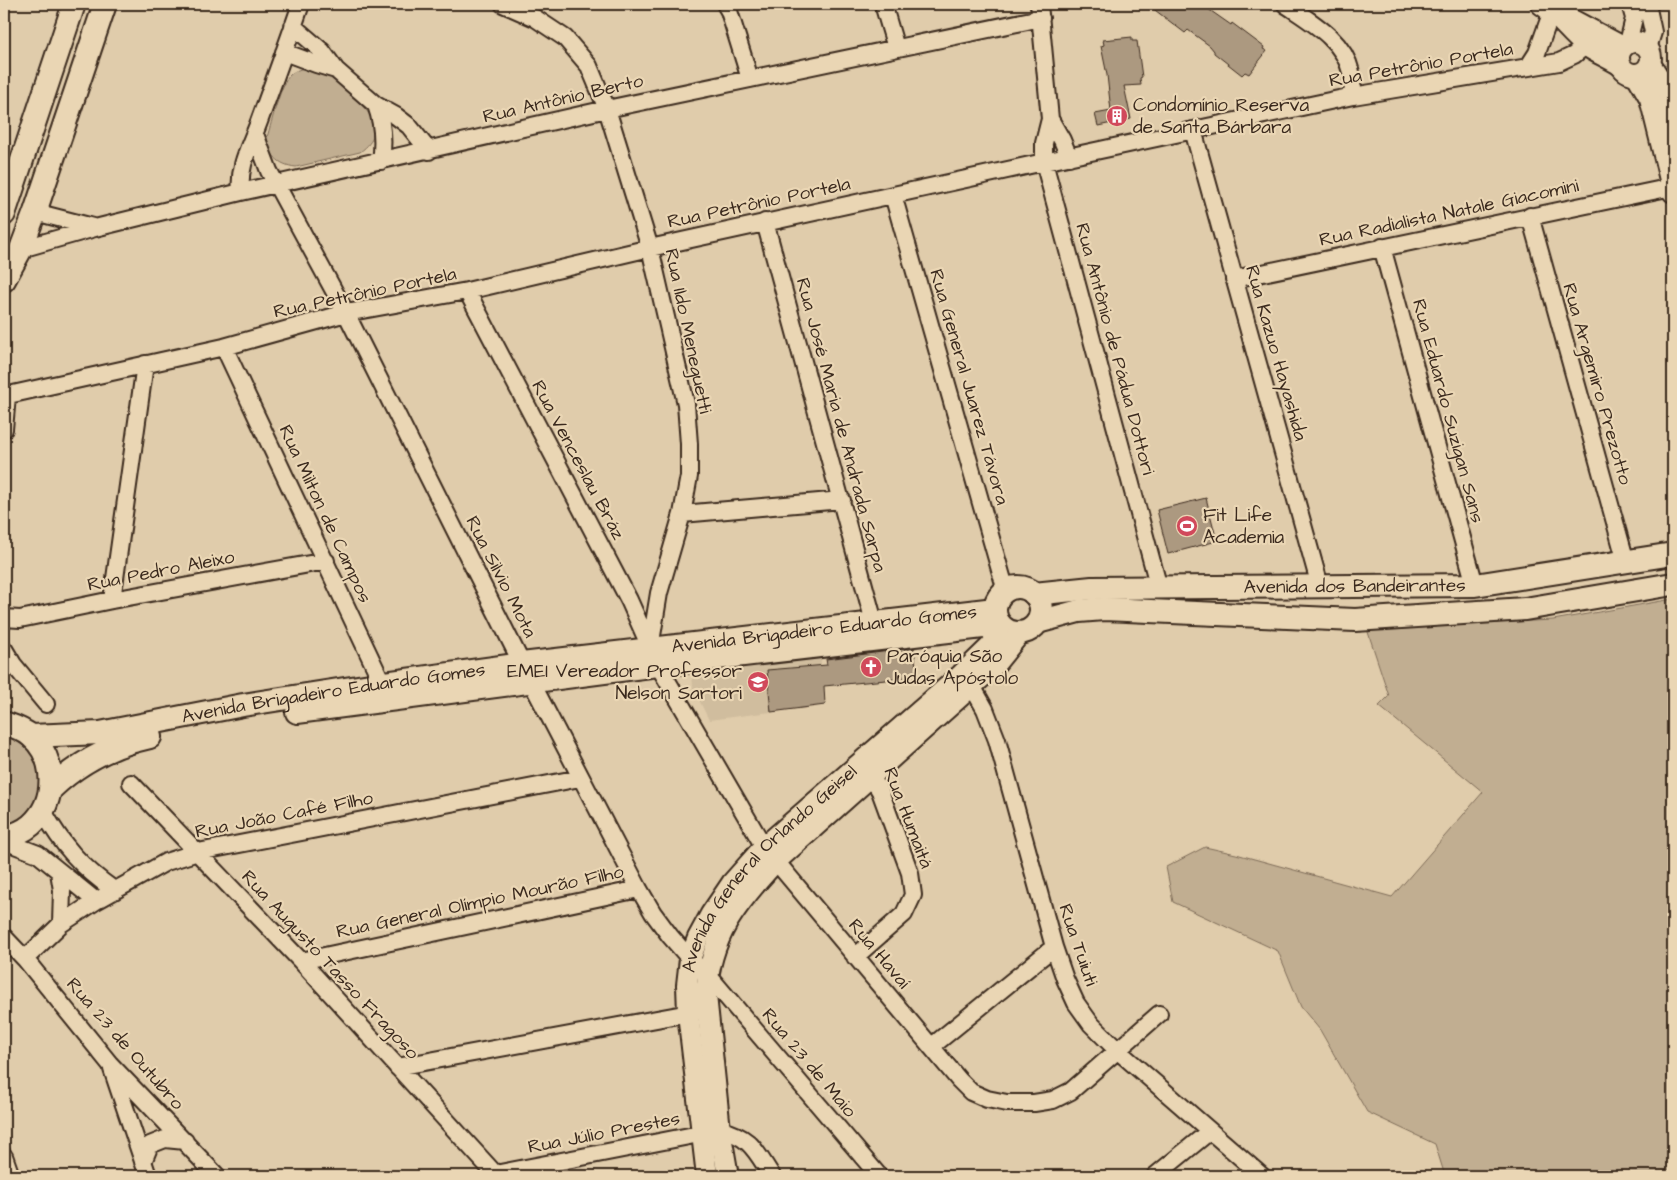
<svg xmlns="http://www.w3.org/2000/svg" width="1677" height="1180" viewBox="0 0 1677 1180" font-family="'Architects Daughter',sans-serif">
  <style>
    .built { fill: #d0bd9e }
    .green { fill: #c1ae91; stroke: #7e6c58 }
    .building { fill: #ac9980; stroke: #3b2a1e }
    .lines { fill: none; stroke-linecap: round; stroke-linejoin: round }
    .minor-casing { stroke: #3b2a1e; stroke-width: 20 }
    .tertiary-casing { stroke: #3b2a1e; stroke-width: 24 }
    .secondary-casing { stroke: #3b2a1e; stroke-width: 26 }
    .minor { stroke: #ead6b4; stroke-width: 16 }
    .tertiary { stroke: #ead6b4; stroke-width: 20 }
    .secondary { stroke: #ead6b4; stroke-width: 22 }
    .labels { text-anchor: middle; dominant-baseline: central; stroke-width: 4.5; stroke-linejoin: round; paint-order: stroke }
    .street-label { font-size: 19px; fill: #3b2a1e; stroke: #ead6b4 }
    .poi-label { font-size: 19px; fill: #3b2a1e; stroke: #ead6b4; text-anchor: start }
  </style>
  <rect width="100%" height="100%" fill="#e0ccab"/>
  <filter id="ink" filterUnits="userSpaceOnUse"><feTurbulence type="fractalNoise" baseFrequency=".02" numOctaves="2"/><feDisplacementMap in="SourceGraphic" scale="10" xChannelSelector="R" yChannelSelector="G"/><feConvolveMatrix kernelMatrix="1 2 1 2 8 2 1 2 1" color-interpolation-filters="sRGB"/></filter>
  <g filter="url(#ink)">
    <path class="built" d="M820,654L825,705L709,720L693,688L692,675L700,666Z"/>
    <path class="green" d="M308,67C313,69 321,70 326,73C333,77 340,85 346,91C366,108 391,129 360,152L296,167C278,165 269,155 267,137C272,122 280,85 290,75C295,70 301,69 308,67Z
      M1673,599V1176H1445L1435,1144L1367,1112L1320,1030L1301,1007L1278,951L1173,902L1166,867L1205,847L1236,854L1392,897L1483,792L1379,706L1389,696L1367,629L1553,620Z
      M4,733C9,735 16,738 22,741C45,757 48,796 28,815C22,821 11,825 4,829Z"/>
    <path class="building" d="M1147,4H1201L1231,25L1232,23L1264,47L1263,49L1267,51L1249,74L1245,72L1242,75L1214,53V51L1210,46L1188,30L1185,33Z
      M1132,37V41H1137L1142,77L1140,78L1141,85L1124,86L1131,119L1098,126L1095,114L1111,111L1107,75L1101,46L1104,45L1103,40Z
      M1206,498L1217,541L1168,554L1157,510Z
      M914,648L917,677L824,686L825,705L771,712L767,670L827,665L826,659Z"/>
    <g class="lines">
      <g class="minor-casing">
        <path id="minor" d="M503,4L535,18L565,38L589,66L607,109L650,248L686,404L689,444V476L682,514L659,593L650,648
          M725,4L729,11L750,79
          M883,4L896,48
          M1039,4L1050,119L1044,143V162L1159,588
          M1285,4C1311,22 1343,39 1351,72C1353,80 1352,88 1353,96
          M1647,4L1653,32L1648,48
          M293,26L322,51L336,70L376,105L396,116L409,126L429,151
          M1628,43L1634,18L1630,4
          M284,52L316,64L336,70
          M1528,67L1537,53L1552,11
          M376,105C383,124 384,141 381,161
          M1050,119L1062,140L1069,157
          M1193,130L1320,586
          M255,134L269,171L346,313L522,664L639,889L653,913L670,936L690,959L708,975L879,1176
          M241,192C238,164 251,145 260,119C274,81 288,42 301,4
          M893,195L1006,591
          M35,212L93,227
          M1530,216L1626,562
          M765,222L874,622L876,633
          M1382,247L1475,585
          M21,249L95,228L241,192L607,109L1041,18
          M1234,279L1672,187
          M467,291L629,600L658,665L764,847L959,1080L971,1092L987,1099L1007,1103H1034L1053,1100L1071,1091L1159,1014
          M224,347L387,693
          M4,396L224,347L346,313L467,291L650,248L1044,162L1353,96L1559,62L1574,55L1586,45
          M4,429L7,396
          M682,514L842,500
          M112,600L145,364
          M4,618L20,619L112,600L326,561
          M4,649L13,664L46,704
          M972,686L985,709L997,740L1054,947L1065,979L1076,1003L1091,1024L1117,1050L1262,1176
          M131,783L301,961L497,1176
          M43,811C62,845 81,867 114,890
          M4,841L38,854L96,901
          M59,872L62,890L61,924
          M4,937L25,959L110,1064L217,1176
          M855,957L904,914L913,895L910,873L880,791L865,766
          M25,959L61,924L96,901L166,862L198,852L580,778
          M301,961L639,889
          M931,1047L1054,947
          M397,1067L700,1011
          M112,1069L148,1176
          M4,1156L11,1176
          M143,1162L150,1145L165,1139L185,1141
          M495,1174L720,1130C751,1136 756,1152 772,1176
          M1155,1176L1210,1131"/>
      </g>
      <g class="tertiary-casing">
        <g id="tertiary">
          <path d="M1541,4C1558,15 1569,32 1585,45C1596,53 1609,58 1620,65"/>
          <path d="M1563,15L1623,47"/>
          <circle cx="1635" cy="58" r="16"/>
          <path d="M1650,64C1663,81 1668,98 1673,118"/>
          <path d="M1636,74L1650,98L1673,192"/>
          <path id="s1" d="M707,1176L688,1013L687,985L690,959L698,938L711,914L732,883L764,847L961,675L990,647L1005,629"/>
          <path d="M728,1176L720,1130L706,995C710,936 736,904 775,862L992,668L1021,632"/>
        </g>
      </g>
      <g class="secondary-casing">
        <g id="secondary">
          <path d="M4,214L74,4"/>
          <path d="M4,280L21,249L35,212L105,4"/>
          <circle cx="1018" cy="610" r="23"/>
          <path id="s2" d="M1034,594L1092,588L1475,585L1673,554"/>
          <path d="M1038,622L1079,611L1104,609L1355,620L1525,609L1673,584"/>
          <path d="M297,712L658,665L1000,625"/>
          <path d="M4,723C13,726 23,729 31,736C57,759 57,802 31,825C23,832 14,835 4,838"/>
          <path id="s3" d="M31,736L100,733L243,705L383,683L522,664L995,609"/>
          <path d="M51,789C79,762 112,745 150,737"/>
        </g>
      </g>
      <use href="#minor" class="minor"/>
      <use href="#tertiary" class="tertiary"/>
      <use href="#secondary" class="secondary"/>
    </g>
  </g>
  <defs>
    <g id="building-disc" transform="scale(1.125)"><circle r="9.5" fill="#d1495b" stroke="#ead6b4"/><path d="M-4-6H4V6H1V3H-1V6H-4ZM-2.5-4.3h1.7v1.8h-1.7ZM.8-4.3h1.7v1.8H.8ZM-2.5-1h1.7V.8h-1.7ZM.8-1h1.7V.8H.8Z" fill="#fff"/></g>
    <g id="stadium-disc" transform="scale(1.125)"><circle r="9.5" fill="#d1495b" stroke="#ead6b4"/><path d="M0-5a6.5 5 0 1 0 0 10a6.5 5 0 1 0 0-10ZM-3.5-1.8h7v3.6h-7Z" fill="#fff"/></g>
    <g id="church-disc" transform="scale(1.125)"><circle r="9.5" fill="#d1495b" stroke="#ead6b4"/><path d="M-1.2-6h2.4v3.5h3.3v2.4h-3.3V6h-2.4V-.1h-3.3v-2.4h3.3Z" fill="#fff"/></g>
    <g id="school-disc" transform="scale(1.125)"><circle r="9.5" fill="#d1495b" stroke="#ead6b4"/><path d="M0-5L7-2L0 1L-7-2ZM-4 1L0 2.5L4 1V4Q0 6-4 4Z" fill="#fff"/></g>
  </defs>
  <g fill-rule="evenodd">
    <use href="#building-disc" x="1117" y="116"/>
    <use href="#stadium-disc" x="1187" y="526"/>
    <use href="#church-disc" x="871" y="667"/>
    <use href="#school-disc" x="758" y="682"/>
  </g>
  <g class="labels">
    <g class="street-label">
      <text transform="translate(1421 65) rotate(-10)">Rua Petrônio Portela</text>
      <text transform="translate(563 99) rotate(-13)">Rua Antônio Berto</text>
      <text transform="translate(759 203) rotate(-12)">Rua Petrônio Portela</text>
      <text transform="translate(1449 213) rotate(-12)">Rua Radialista Natale Giacomini</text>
      <text transform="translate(365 293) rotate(-12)">Rua Petrônio Portela</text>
      <text transform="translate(688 331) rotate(78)">Rua Ildo Meneguetti</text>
      <text transform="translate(1115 349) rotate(75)">Rua Antônio de Pádua Dottori</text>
      <text transform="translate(1276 353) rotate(74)">Rua Kazuo Hayashida</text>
      <text transform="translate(1597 384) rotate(74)">Rua Argemiro Prezotto</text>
      <text transform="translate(969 387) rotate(74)">Rua General Juarez Távora</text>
      <text transform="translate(1448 411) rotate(75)">Rua Eduardo Suzigan Sans</text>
      <text transform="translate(841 425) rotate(75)">Rua José Maria de Andrada Sarpa</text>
      <text transform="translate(578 460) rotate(62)">Rua Venceslau Bráz</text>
      <text transform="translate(325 514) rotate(65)">Rua Milton de Campos</text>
      <text transform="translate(161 571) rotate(-11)">Rua Pedro Aleixo</text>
      <text transform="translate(501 577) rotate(63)">Rua Silvio Mota</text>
      <text stroke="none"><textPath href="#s2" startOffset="321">Avenida dos Bandeirantes</textPath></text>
      <text stroke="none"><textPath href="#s3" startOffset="801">Avenida Brigadeiro Eduardo Gomes</textPath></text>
      <text stroke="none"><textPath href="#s3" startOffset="306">Avenida Brigadeiro Eduardo Gomes</textPath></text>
      <text transform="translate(284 815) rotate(-11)">Rua João Café Filho</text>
      <text transform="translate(908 818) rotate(69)">Rua Humaitá</text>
      <text stroke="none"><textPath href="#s1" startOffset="339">Avenida General Orlando Geisel</textPath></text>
      <text transform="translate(480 902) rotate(-12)">Rua General Olímpio Mourão Filho</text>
      <text transform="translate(1078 945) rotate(71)">Rua Tuiuti</text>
      <text transform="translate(879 954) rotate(50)">Rua Havaí</text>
      <text transform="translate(330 965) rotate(47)">Rua Augusto Tasso Fragoso</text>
      <text transform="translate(125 1044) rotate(49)">Rua 23 de Outubro</text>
      <text transform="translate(809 1063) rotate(50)">Rua 23 de Maio</text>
      <text transform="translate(604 1133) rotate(-11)">Rua Júlio Prestes</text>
    </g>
    <g class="poi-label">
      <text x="1133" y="105">Condomínio Reserva<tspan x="1133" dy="22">de Santa Bárbara</tspan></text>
      <text x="1203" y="515">Fit Life<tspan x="1203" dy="22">Academia</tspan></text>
      <text x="887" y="656">Paróquia São<tspan x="887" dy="22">Judas Apóstolo</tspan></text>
      <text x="742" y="671" text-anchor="end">EMEI Vereador Professor<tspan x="742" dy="22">Nelson Sartori</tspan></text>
    </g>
  </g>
  <rect width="1677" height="1180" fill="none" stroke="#ead6b4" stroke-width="20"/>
  <rect x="10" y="10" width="1657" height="1160" fill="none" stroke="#3b2a1e" stroke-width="2" filter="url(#ink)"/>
</svg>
